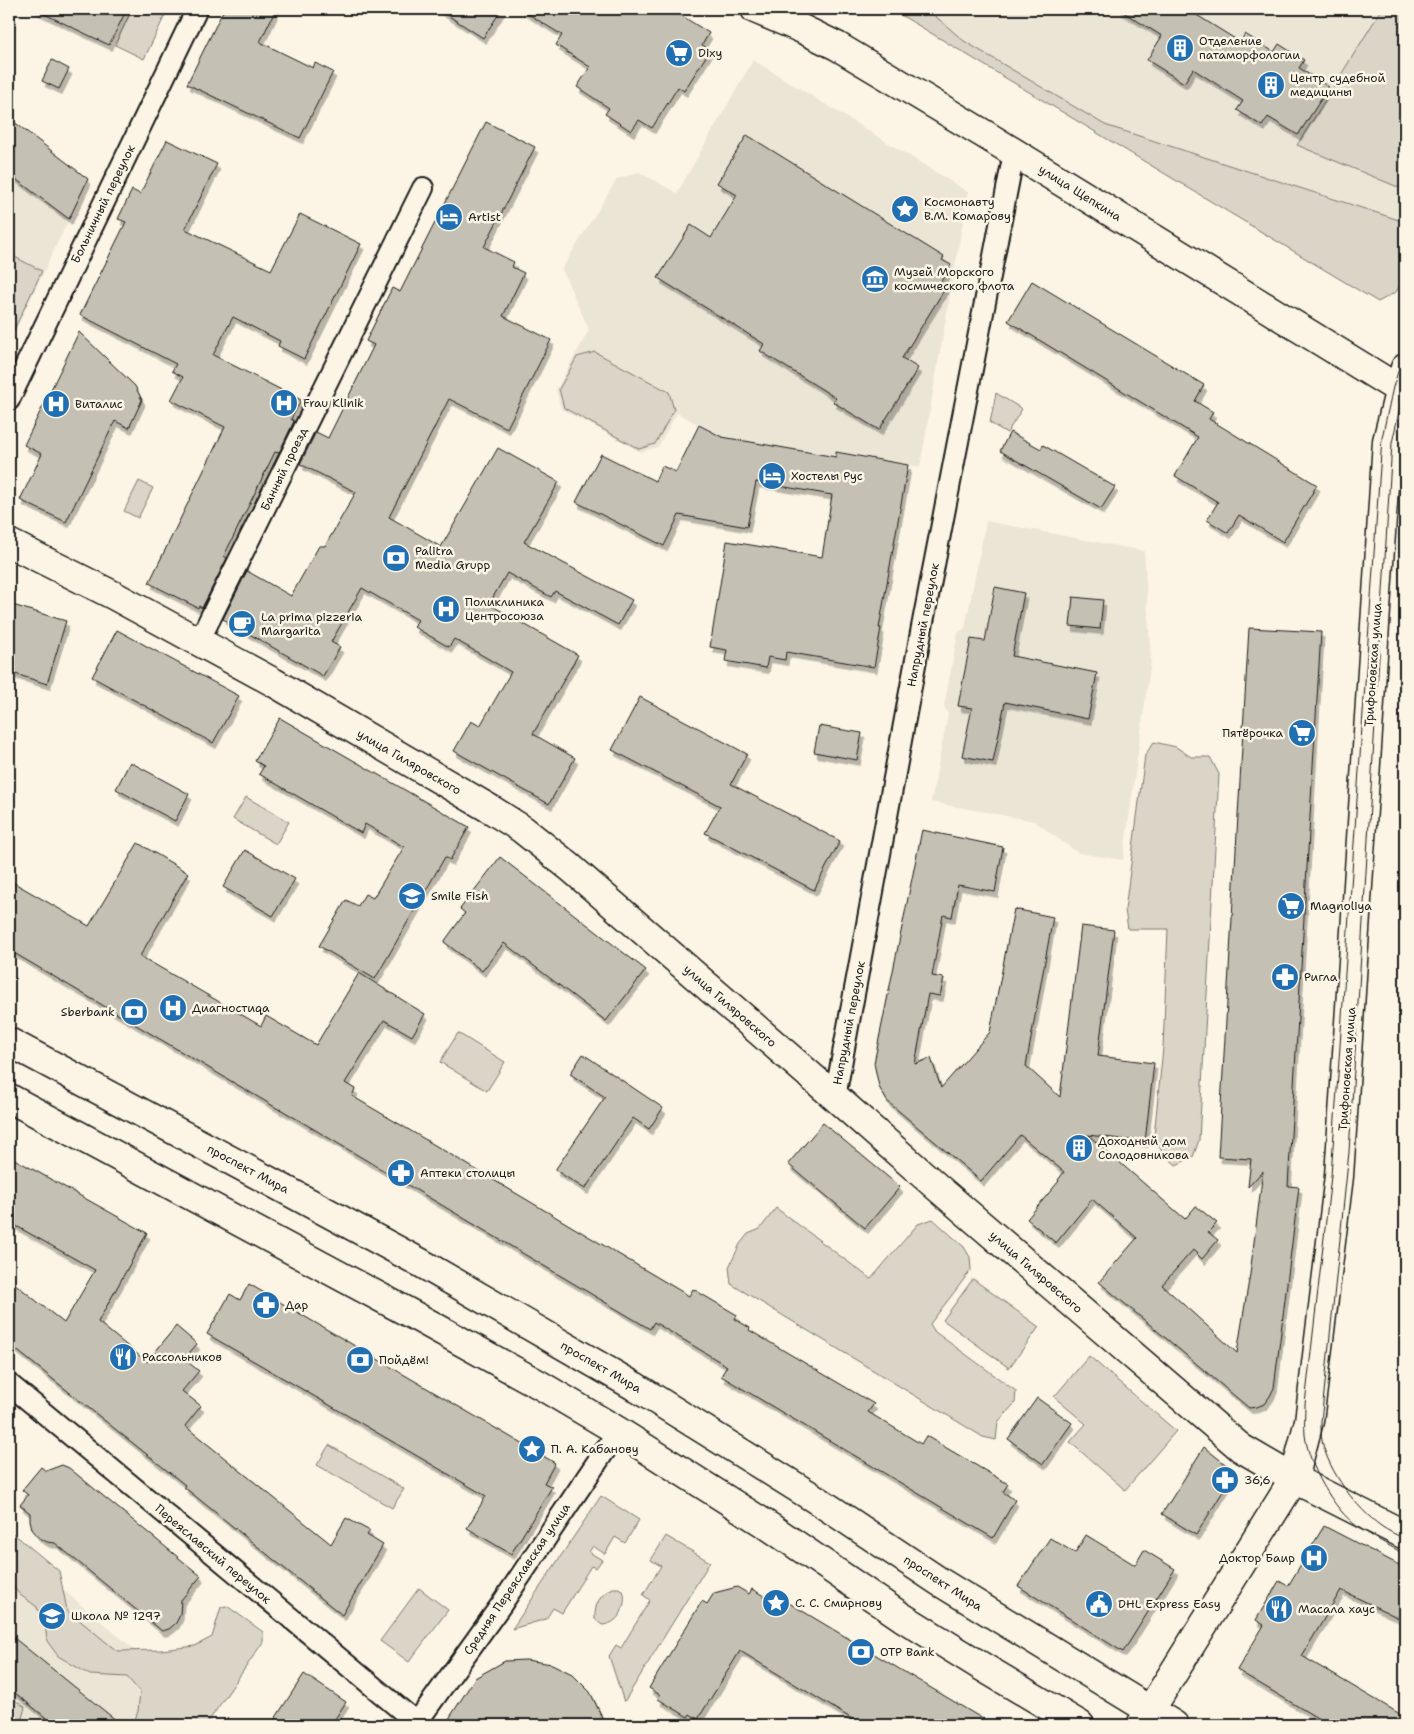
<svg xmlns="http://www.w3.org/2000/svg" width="1414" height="1734" viewBox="0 0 1414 1734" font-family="'Shantell Sans',sans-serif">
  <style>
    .built { fill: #ebe5d6 }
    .green { fill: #dbd5c8; stroke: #7c7872 }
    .building { fill: #c4c0b3; stroke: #1c1c1c; filter: url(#shadow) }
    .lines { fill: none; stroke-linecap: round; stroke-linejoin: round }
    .street-casing { stroke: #1c1c1c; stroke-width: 24 }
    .secondary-casing { stroke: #1c1c1c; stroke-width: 31 }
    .primary-casing { stroke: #1c1c1c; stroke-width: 31 }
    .street { stroke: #fcf5e5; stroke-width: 20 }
    .secondary { stroke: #fcf5e5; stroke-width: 28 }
    .primary { stroke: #fcf5e5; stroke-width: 28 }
    .tram { stroke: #1c1c1c; stroke-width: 1 }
    .labels { text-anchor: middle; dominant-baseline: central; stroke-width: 5; stroke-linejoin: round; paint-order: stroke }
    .poi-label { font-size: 12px; fill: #1c1c1c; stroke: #fcf5e5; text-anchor: start }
    .street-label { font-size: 12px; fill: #1c1c1c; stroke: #fcf5e5 }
  </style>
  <defs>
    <filter id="shadow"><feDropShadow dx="3" dy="5.5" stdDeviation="0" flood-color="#0004"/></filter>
  </defs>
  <rect width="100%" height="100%" fill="#fcf5e5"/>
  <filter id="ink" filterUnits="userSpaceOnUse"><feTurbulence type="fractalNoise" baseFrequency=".02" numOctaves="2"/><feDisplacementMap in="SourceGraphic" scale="10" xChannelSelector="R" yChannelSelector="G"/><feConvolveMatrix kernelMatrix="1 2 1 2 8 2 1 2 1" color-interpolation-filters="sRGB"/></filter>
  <g filter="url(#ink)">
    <path class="built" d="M891,9H1405V277L1396,292L1378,302Z
      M753,60L968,192L920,467L836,452V457L722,437L677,413L658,447L641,452L561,409L556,390L589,330L562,269L617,179L639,172L677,193Z
      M9,174L69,219L9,344Z
      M986,521L1144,551L1151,660L1123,860L1078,853L1034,821L931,802L948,714L944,706L958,633L965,628Z
      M9,1545L181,1688L150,1725H9Z"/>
    <path class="green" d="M132,9H168L144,59L115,45Z
      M891,9H927L964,41L1105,125L1405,222V277L1396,292L1378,302Z
      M1382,9H1405V190L1297,145Z
      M9,254L42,271L9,340Z
      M595,352L669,392L674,410L655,444L639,449L564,408L559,389L577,357Z
      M996,393L1022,409L1007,433L990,423Z
      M139,481L153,488L138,518L124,511Z
      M1154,742L1176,747L1191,757H1210L1219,774L1199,1140L1193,1157L1176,1165L1162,1152L1154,1136L1163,1048L1168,929H1128L1125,910L1145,755Z
      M246,797L289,822L276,844L233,819Z
      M458,1033L505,1062L487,1091L440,1062Z
      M776,1208L871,1279L918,1224L933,1219L964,1247L970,1257L971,1270L930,1324L935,1332L1016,1391L1015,1403L998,1422L996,1440L983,1437L731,1284L729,1267L740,1244L748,1234L760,1229Z
      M973,1279L1039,1327L1009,1368L943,1320Z
      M1089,1356L1176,1431L1125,1490L1070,1442L1086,1424L1054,1397Z
      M329,1445L404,1489L392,1508L317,1465Z
      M601,1496L639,1520L625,1543L615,1537L605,1554L593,1546L589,1552L602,1560L596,1568L591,1566L562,1613L553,1608L546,1619L512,1629Z
      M9,1530L59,1571L67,1610L117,1651L161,1650L195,1646L212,1637L221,1607L227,1606L263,1632V1642L206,1725H133L138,1711L140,1692L127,1677L90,1675L58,1656L47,1641L45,1623L36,1606L20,1595L9,1581Z
      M666,1536L710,1562L624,1702L609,1656L616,1645L621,1648L650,1600L643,1595L661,1566L651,1560Z
      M419,1588L448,1610L409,1662L380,1641Z
      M613,1588H619L624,1593C626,1608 619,1624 602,1625L595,1619C594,1605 600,1594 613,1588Z
      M9,1696L25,1707L21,1722L24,1725H9Z"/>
    <path class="building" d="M34,9H127L109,45Z
      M224,9H276L260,42L313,68L315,63L333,72L300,138L187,84Z
      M438,9H502L483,38Z
      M520,9H671L709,33L702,45L710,50L684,91L678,87L652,128L639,120L631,131L605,114L609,108L577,87L590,67L556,45L562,35Z
      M1118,9H1187L1240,42L1245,34L1274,52L1279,44L1304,60L1299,68L1329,87L1298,135L1268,117L1262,126L1237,110L1243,101L1193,69L1184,83L1147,60L1162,36Z
      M52,60L69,69L59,89L42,81Z
      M9,118L88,179L69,219L9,174Z
      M486,122L535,147L484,247L514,262L512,267L524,273L503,316L551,340L507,428L449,399L389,517L441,547L498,448L559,482L524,542L632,600L618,625L555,591L551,597L507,573L489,604L578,655L533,734L575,758L549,804L454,751L471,721L480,726L511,672L454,639L449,647L414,627L418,620L362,588L331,642L340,647L323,676L223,619L247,571L291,596L319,546H325L356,492L300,464L316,432L328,438L374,345L366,341L392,288L400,292Z
      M747,135L944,257L942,260L951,265L940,283L946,287L902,358L918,368L879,430L833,402L836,398L760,351L764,344L658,278L691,225L711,238L737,195L717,183Z
      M167,140L217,164L185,229L271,270L300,214L361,244L304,359L278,346L280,341L233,317L213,355L301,400L291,419L294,421L279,453L275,452L224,556L227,558L202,608L199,606L198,608L149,583L225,427L171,400L183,377L172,371L176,364L80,315L126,222L118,219L132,190L140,194Z
      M1032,281L1204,385L1195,401L1213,412L1209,419L1317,485L1283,542L1239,515L1228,533L1207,520L1218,502L1175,476L1198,437L1008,321Z
      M79,332L135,386L142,400L129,428L115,421L66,522L20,500L42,454L24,445Z
      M699,425L722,437L836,457V452L908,465L879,628H881L874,667L786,652L785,660L768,657L766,668L725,661L727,650L710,647L727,541L822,557L832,495L756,482L747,527L679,515L664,546L576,502L601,454L655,481L662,466L676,472Z
      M1010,432L1041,449L1043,445L1115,487L1101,509L1000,451Z
      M995,587L1024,593L1012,656L1097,673L1088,719L1005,702L993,762L962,756L972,708L958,706L971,639L985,641Z
      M1073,597L1103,600L1100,629L1070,626Z
      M9,604L66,621L47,684L9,672Z
      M1249,628L1321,632L1288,1186L1299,1187L1274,1388L1270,1396L1264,1404L1257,1407L1249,1408L1099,1282L1137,1238L1092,1199L1056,1243L1027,1219L1059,1181L1058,1180L1064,1172L1020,1135L981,1181L887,1101L879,1087L874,1063L922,830L1003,847L995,892L958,885L952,917L943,915L932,976L944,978L940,996L928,994L915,1064L931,1058L941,1088L990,1032L1014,909L1053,917L1026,1066L1060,1097L1081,926L1114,930L1098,1056L1154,1063L1145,1142L1088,1135L1185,1219L1196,1206L1217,1223L1208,1232L1218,1240L1202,1259L1193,1250L1162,1285L1237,1353L1250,1274L1263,1171L1248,1187L1251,1159L1218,1157Z
      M117,630L239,696L213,743L92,677Z
      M640,697L747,754L731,784L840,841L814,890L705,833L720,806L612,750Z
      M280,718L469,827L450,860L445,857L375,979L319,946L346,900L358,906L365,894L373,898L404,847L365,824L361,833L259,774L264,766L255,761Z
      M819,726L862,733L857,760L814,752Z
      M130,762L189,794L175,821L116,789Z
      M138,843L188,873L140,956L261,1026L266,1016L316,1045L359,973L425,1014L412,1036L384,1020L345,1083L355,1089L352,1096L689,1296L693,1289L737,1315L735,1319L750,1328L749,1330L874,1404L868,1412L921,1444L926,1436L1008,1484L1003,1492L1015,1500L993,1538L721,1376L727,1366L654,1322L650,1329L280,1109V1110L9,950V880L89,926Z
      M245,850L295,879L273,916L223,887Z
      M500,857L646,970L606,1021L504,943L482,971L444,942L465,913L460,909Z
      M583,1054L663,1108L649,1129L633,1118L585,1189L555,1170L605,1097L570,1074Z
      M823,1123L900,1187L865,1228L788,1164Z
      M9,1156L147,1233L98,1322L147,1362L176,1326L197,1344L184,1359L199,1371L182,1391L201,1406L185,1426L331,1544L346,1518L370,1531L367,1535L383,1545L342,1615L184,1487L185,1485L9,1344V1279L64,1323L95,1270L9,1222Z
      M249,1284L555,1463L544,1483L552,1487L511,1554L467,1528L486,1496L207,1334L230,1294L240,1300Z
      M1037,1398L1072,1423L1043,1464L1008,1439Z
      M1204,1447L1235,1472L1196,1535L1162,1514Z
      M62,1465L69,1468L201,1576L181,1600L180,1615L176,1623L169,1629L162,1631L55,1543L47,1542L38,1537L32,1529L30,1520V1513L20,1505L28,1495L22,1490L41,1467L46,1471Z
      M1324,1526L1405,1568V1621L1341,1590L1302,1656L1405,1717V1725H1329L1237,1670L1264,1625L1256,1620L1279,1581L1288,1586Z
      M1086,1535L1135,1565L1144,1550L1175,1569L1123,1652L1018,1586L1050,1538L1075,1553Z
      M737,1587L749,1594L752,1589L786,1609L789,1603L993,1725H862L740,1651L698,1719L690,1714L688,1717L658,1699L660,1695L649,1688L702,1601L707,1604L714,1593Z
      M9,1634L122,1725H55L9,1688Z
      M526,1660L552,1664L572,1674L590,1692L606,1725H445L475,1678L505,1661Z
      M304,1674L346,1702L331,1725H271Z"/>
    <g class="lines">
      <g class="street-casing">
        <path id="street" d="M9,400L197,9
          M199,641L423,188
          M835,1097L922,627L1014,153
          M9,1384L417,1723
          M415,1725L501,1605L618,1431"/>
      </g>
      <g class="secondary-casing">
        <path id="secondary" d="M755,9L800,28L837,46L984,134L1405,393
          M9,543L113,595L273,682L492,810L522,829L571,868L835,1097L937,1187L1241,1448L1294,1479L1405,1535
          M1141,1725L1294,1479L1309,1421L1339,1176L1387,441L1405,368"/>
      </g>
      <g class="primary-casing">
        <path id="primary" d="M9,1042L260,1176L421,1263L634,1386L817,1500L940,1582L1174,1725
          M9,1098L415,1316L540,1385L618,1431L770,1527L902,1617L981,1666L1080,1725"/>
      </g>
      <use href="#street" class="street"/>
      <use href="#secondary" class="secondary"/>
      <use href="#primary" class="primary"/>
      <path class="tram" d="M1405,351L1393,387L1382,438L1331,1176L1305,1404C1305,1414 1304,1425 1305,1435C1309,1466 1333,1509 1358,1527C1373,1537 1389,1546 1405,1554
        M1405,385L1392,443L1349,1152L1321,1422C1321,1428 1321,1435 1322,1441C1329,1472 1356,1508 1381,1526C1388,1531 1397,1535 1405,1539"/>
    </g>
  </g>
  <defs>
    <g id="building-disc" transform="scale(1.4375)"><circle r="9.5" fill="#1f6fb2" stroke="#fcf5e5"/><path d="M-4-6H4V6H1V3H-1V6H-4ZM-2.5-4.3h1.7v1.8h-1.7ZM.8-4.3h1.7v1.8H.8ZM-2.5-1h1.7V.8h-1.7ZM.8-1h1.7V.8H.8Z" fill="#fff"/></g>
    <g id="supermarket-disc" transform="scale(1.4375)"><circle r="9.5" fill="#1f6fb2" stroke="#fcf5e5"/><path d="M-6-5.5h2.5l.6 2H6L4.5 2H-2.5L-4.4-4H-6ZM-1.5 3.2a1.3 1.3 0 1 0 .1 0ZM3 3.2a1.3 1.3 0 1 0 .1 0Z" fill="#fff"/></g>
    <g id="sight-disc" transform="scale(1.4375)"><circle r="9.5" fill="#1f6fb2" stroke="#fcf5e5"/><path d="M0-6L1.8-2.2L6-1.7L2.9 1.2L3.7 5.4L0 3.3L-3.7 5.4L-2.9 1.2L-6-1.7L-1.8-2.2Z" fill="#fff"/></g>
    <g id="hotel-disc" transform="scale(1.4375)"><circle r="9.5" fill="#1f6fb2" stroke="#fcf5e5"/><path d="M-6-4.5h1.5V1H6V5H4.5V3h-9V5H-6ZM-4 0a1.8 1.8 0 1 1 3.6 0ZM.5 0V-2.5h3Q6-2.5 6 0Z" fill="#fff"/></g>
    <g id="museum-disc" transform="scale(1.4375)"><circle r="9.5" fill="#1f6fb2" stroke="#fcf5e5"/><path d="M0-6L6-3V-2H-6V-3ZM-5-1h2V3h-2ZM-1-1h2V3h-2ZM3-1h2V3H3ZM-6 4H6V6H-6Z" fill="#fff"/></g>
    <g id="hospital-disc" transform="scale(1.4375)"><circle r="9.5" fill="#1f6fb2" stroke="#fcf5e5"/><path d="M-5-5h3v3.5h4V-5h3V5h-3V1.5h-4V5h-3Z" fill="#fff"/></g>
    <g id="bank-disc" transform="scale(1.4375)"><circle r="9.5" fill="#1f6fb2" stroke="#fcf5e5"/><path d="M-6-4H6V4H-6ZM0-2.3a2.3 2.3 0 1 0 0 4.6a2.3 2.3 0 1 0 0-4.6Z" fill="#fff"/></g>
    <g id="cafe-disc" transform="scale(1.4375)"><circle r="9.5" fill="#1f6fb2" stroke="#fcf5e5"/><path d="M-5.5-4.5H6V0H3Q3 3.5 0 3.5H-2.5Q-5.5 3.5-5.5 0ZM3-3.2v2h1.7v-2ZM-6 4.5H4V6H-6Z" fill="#fff"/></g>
    <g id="school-disc" transform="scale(1.4375)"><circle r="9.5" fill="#1f6fb2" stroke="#fcf5e5"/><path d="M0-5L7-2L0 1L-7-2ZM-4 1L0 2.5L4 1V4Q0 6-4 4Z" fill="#fff"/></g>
    <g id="pharmacy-disc" transform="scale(1.4375)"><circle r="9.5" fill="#1f6fb2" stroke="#fcf5e5"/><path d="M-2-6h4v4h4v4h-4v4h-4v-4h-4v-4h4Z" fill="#fff"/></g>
    <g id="restaurant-disc" transform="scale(1.4375)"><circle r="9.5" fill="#1f6fb2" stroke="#fcf5e5"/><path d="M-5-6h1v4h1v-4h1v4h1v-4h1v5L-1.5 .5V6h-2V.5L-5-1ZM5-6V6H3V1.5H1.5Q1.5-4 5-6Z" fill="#fff"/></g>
    <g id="civic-disc" transform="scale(1.4375)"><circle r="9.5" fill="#1f6fb2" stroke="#fcf5e5"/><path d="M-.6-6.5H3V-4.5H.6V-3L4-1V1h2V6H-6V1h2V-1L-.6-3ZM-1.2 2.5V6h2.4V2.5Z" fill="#fff"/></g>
  </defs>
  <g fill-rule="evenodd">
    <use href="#building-disc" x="1180" y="48"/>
    <use href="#supermarket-disc" x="679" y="53"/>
    <use href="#building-disc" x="1271" y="85"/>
    <use href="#sight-disc" x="905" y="209"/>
    <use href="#hotel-disc" x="449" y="217"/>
    <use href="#museum-disc" x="875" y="279"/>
    <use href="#hospital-disc" x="284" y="403"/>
    <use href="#hospital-disc" x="56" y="404"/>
    <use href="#hotel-disc" x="772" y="476"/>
    <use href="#bank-disc" x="396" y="558"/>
    <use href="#hospital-disc" x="446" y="609"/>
    <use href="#cafe-disc" x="242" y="624"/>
    <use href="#supermarket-disc" x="1302" y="733"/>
    <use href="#school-disc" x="412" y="896"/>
    <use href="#supermarket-disc" x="1291" y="906"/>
    <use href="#pharmacy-disc" x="1285" y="977"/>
    <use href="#hospital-disc" x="173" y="1008"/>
    <use href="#bank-disc" x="134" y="1012"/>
    <use href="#building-disc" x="1079" y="1148"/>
    <use href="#pharmacy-disc" x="401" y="1173"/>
    <use href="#pharmacy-disc" x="266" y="1305"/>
    <use href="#restaurant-disc" x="123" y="1357"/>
    <use href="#bank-disc" x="360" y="1360"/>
    <use href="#sight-disc" x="532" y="1449"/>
    <use href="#pharmacy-disc" x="1225" y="1480"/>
    <use href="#hospital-disc" x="1314" y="1558"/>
    <use href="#sight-disc" x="776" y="1603"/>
    <use href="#civic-disc" x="1099" y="1604"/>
    <use href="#restaurant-disc" x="1279" y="1609"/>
    <use href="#school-disc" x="52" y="1616"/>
    <use href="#bank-disc" x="861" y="1652"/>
  </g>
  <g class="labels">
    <g class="poi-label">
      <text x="1199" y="41">Отделение<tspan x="1199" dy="14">патаморфологии</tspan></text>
      <text x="698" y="53">Dixy</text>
      <text x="1290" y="78">Центр судебной<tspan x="1290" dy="14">медицины</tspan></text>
      <text x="924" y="202">Космонавту<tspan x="924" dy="14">В.М. Комарову</tspan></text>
      <text x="468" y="217">Artist</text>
      <text x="894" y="272">Музей Морского<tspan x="894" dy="14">космического флота</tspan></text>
      <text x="303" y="403">Frau Klinik</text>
      <text x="75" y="404">Виталис</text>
      <text x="791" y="476">Хостелы Рус</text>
      <text x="415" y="551">Palitra<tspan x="415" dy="14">Media Grupp</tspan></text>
      <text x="465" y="602">Поликлиника<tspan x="465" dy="14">Центросоюза</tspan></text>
      <text x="261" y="617">La prima pizzeria<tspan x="261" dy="14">Margarita</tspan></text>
      <text x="1283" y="733" text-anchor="end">Пятёрочка</text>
      <text x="431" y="896">Smile Fish</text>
      <text x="1310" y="906">Magnoliya</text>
      <text x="1304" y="977">Ригла</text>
      <text x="192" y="1008">Диагностиqа</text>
      <text x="115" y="1012" text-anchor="end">Sberbank</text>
      <text x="1098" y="1141">Доходный дом<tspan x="1098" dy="14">Солодовникова</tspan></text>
      <text x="420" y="1173">Аптеки столицы</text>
      <text x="285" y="1305">Дар</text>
      <text x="142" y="1357">Рассольников</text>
      <text x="379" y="1360">Пойдём!</text>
      <text x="551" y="1449">П. А. Кабанову</text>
      <text x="1244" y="1480">36,6</text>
      <text x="1295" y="1558" text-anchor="end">Доктор Баир</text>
      <text x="795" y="1603">С. С. Смирнову</text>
      <text x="1118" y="1604">DHL Express Easy</text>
      <text x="1298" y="1609">Масала хаус</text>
      <text x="71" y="1616">Школа № 1297</text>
      <text x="880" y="1652">OTP Bank</text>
    </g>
    <g class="street-label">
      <text transform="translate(1080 193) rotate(32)">улица Щепкина</text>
      <text transform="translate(103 204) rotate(-64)">Больничный переулок</text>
      <text transform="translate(284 469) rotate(-64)">Банный проезд</text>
      <text transform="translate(923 625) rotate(-79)">Напрудный переулок</text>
      <text transform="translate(1373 665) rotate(-86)">Трифоновская улица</text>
      <text transform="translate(409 762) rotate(30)">улица Гиляровского</text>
      <text transform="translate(730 1006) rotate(41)">улица Гиляровского</text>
      <text transform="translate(849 1023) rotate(-79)">Напрудный переулок</text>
      <text transform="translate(1347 1069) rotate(-86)">Трифоновская улица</text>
      <text transform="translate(248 1169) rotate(28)">проспект Мира</text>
      <text transform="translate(1036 1272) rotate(41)">улица Гиляровского</text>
      <text transform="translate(601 1367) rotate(30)">проспект Мира</text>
      <text transform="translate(213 1554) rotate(40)">Переяславский переулок</text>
      <text transform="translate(517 1579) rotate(-56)">Средняя Переяславская улица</text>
      <text transform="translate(943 1583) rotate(33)">проспект Мира</text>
    </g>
  </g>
  <rect width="1414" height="1734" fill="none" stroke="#fcf5e5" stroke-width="30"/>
  <rect x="15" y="15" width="1384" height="1704" fill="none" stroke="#1c1c1c" stroke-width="2" filter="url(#ink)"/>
</svg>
